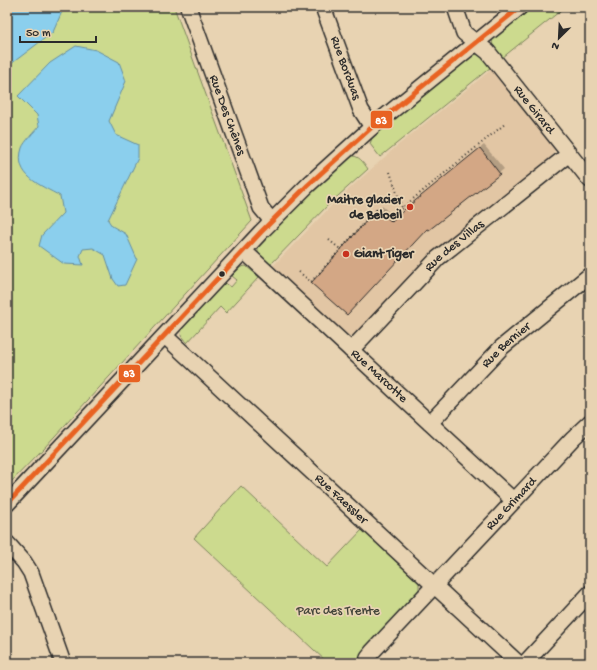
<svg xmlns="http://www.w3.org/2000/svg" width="597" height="670" viewBox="0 0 597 670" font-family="'Gochi Hand',sans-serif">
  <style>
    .built { fill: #e2c6a4 }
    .green { fill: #ccda8e; stroke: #7c825c }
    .water { fill: #8bcfed; stroke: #658d9f }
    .shadow { fill: #0003 }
    .building { fill: #d3a785; stroke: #2b2b2b }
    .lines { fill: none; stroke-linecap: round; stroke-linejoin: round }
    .minor-casing { stroke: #2b2b2b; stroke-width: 18 }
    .path { stroke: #2b2b2b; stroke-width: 2; stroke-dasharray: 1 3; stroke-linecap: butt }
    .minor { stroke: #e8d3b2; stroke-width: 15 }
    .bus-1-casing { stroke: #e8d3b2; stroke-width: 8 }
    .bus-1 { stroke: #e86222; stroke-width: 5 }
    .poi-dot { fill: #c8321e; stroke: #e8d3b2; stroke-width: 1.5 }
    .bus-dot { fill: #2b2b2b; stroke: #e8d3b2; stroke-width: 1.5 }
    .labels { text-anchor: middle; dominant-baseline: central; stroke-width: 3.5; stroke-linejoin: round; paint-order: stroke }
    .street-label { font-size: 13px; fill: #2b2b2b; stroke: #e8d3b2 }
    .poi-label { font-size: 13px; font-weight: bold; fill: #2b2b2b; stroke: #e8d3b2; text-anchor: end }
    .park-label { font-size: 13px; fill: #43453a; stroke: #e8d3b2 }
    .line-badge { stroke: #e8d3b2; stroke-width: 1.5 }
    .badge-label { font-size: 11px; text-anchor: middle; font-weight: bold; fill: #fff }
  </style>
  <rect width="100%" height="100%" fill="#e8d3b2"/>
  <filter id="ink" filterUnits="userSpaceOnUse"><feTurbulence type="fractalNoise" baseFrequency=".025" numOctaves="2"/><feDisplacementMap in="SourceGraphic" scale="8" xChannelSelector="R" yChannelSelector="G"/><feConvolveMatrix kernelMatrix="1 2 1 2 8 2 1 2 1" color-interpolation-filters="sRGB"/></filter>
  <g filter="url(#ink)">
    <path class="built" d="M492,69L554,146L555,149L553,155L552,157L428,257L403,282L355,335L349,336L346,335L272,267L337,200L397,146Z"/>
    <path class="green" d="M7,7H174L252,221L44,448L7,486Z
      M530,7H565L502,58C496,50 489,45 494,36Z
      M473,54L480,55L491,67L380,157L370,144L372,138L387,125L385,124Z
      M350,156C359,155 363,162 368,169L328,205L270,265L258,254V245L300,202Z
      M246,266L259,277L226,313L220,307L187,343L181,336L182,328L224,282L231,287L237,280L232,276L241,267Z
      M241,486L327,567L362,530L419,583V589L418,591L366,648L360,663H328L194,538Z"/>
    <path class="water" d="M7,7H64L53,32L7,67Z
      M76,46L96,50L119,62L126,81L109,121L116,135L138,145V158L108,220L112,226L126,234L137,259L125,285L118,286L113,279L105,255L93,248L83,249L80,256L83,265L64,264L39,246L42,235L63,213L60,196C41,185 13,176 22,148C24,142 35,131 39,126L37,115L18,96L50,63Z"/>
    <path class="shadow" d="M484,145L504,169L429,229L427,228L351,310L378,210L382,206L397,219L410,205Z"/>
    <path class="building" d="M480,148L500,174L429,230L427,229L347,315L311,283L377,209L392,222L405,209Z"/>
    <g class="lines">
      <g class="minor-casing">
        <g id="minor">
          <path id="s1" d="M188,7L261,208L272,221"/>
          <path id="s2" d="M323,7L361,110L372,127"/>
          <path id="s3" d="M455,7L464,33L488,52L590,180"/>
          <path id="s4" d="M244,251L514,501"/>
          <path id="s5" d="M165,336L518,663"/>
          <path id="s6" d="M351,350L438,258L569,154"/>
          <path id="s7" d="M430,423L502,347L590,275"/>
          <path d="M7,504L261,232L308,185L372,127L520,7"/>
          <path d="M7,543L24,562L31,573L63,663"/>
          <path id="s8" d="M367,663L368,657L372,652L573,438L590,422"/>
          <path d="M525,663L590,593"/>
        </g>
      </g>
      <path class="path" d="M390,172L402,208
        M329,240L340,249
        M299,272L311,282L378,208L391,220L402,208L506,123"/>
      <use href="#minor" class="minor"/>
      <g class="bus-1-casing">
        <path id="bus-1" d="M7,504L261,232L308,185L372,127L520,7"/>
      </g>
      <use href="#bus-1" class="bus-1"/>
    </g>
  </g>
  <g class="poi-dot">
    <circle cx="410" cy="207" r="4"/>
    <circle cx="346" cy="254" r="4"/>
  </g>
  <circle class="bus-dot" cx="222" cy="274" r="3.5"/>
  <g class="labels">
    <g class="street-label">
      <text stroke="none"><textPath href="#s2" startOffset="65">Rue Borduas</textPath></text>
      <text stroke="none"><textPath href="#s3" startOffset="132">Rue Girard</textPath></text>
      <text stroke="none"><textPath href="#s1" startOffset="115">Rue Des Chênes</textPath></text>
      <text stroke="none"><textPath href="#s6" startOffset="147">Rue des Villas</textPath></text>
      <text stroke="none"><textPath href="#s7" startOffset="109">Rue Bernier</textPath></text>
      <text stroke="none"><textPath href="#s4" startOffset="184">Rue Marcotte</textPath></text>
      <text stroke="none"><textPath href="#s5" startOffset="240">Rue Faessler</textPath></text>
      <text stroke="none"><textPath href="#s8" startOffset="216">Rue Grimard</textPath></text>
    </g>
    <g class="poi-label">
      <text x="402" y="200">Maitre glacier<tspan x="402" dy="15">de Beloeil</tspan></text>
      <text x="354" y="254" text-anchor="start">Giant Tiger</text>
    </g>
    <g class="park-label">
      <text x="338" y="611">Parc des Trente</text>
    </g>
  </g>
  <g class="line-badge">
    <rect x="370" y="110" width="23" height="19" rx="4" fill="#e86222"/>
    <rect x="118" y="364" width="23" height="19" rx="4" fill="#e86222"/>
  </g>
  <g class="badge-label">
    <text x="381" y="124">83</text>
    <text x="129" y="377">83</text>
  </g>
  <rect width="597" height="670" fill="none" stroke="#e8d3b2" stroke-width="24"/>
  <rect x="12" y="12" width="573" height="646" fill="none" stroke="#2b2b2b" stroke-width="1.5" filter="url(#ink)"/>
  <g transform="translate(559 38) rotate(204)" stroke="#e8d3b2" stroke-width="3" paint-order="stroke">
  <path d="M0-3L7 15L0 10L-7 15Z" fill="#2b2b2b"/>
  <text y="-6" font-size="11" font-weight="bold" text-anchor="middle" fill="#2b2b2b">N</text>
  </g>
  <path d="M20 36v6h76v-6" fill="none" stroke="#2b2b2b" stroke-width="2"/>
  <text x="26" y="36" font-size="12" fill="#2b2b2b" stroke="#e8d3b2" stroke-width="3" paint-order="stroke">50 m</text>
</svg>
